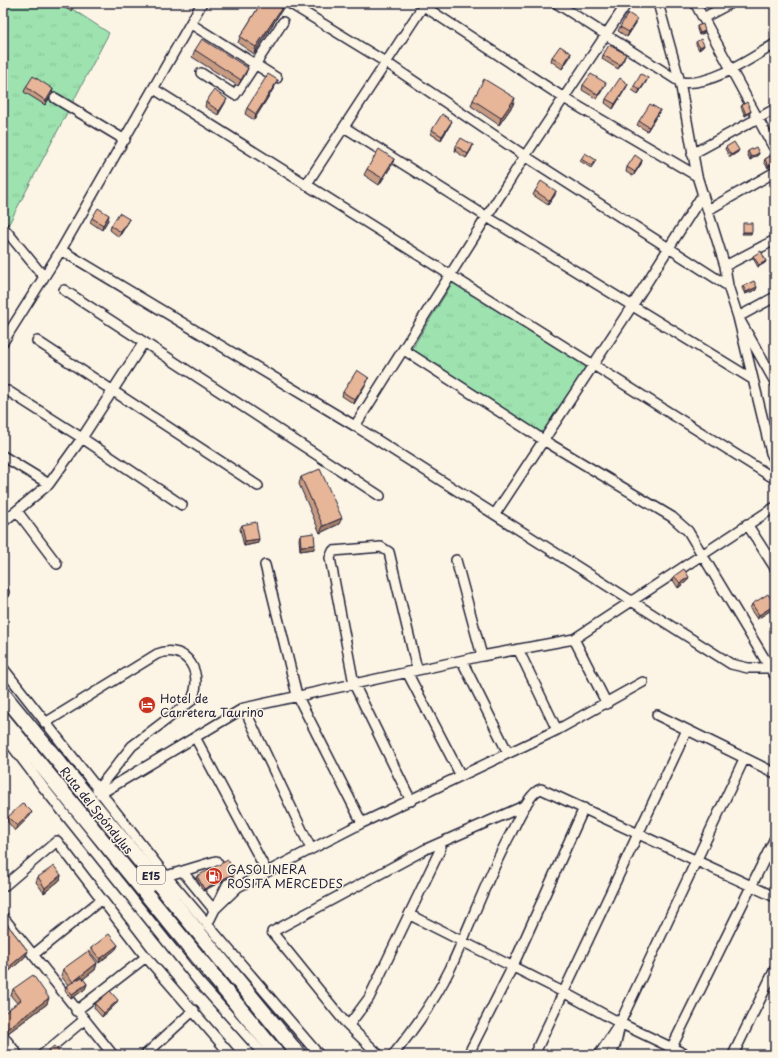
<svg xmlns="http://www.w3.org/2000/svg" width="778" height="1058" viewBox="0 0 778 1058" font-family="'Playpen Sans',sans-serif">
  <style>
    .park { fill: url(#park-tufts); stroke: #608275 }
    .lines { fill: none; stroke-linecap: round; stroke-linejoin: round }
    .minor-casing { stroke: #22223b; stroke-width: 12 }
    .highway-casing { stroke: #22223b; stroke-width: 17 }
    .minor { stroke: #fcf5e5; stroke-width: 9 }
    .highway { stroke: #fcf5e5; stroke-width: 14 }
    .wall { fill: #c79c83; stroke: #22223b }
    .shaded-wall { fill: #a27f6a; stroke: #22223b }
    .building { fill: #e7b598; stroke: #22223b }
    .labels { text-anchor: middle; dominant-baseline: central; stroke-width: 3; stroke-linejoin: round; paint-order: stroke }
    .shield { fill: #fcf5e5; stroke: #63616e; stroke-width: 1 }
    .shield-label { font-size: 11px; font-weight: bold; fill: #22223b }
    .poi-label { font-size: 12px; fill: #22223b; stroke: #fcf5e5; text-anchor: start }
    .street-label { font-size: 12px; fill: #22223b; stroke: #fcf5e5 }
  </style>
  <defs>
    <pattern id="park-tufts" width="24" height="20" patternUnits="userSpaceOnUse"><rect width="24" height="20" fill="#9ee3af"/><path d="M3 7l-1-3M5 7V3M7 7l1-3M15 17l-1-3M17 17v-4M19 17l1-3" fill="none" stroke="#88c297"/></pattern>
  </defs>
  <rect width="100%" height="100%" fill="#fcf5e5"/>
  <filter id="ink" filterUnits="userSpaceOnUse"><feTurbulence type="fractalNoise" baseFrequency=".025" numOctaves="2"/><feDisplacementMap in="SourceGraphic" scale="8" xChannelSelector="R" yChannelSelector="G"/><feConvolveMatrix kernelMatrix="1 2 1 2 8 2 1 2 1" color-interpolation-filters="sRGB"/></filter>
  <g filter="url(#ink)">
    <path class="park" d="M3,3H63L109,33L3,235Z
      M455,279L556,345L588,368L543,435L411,350Z"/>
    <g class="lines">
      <g class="minor-casing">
        <path id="minor" d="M289,3L387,63L525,156L728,286
          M419,3L564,98L697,176
          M556,3L680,82C710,87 750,59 775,44
          M658,3L680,82L697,176L725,266L728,286L738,317L771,453L775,461
          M695,3L775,150
          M703,18L731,3
          M191,24L277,78
          M201,73L235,95L283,22
          M154,89L775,479
          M55,98L125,140
          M344,127L487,217L752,379
          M692,154L775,109
          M306,185L425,3
          M708,210L775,172
          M3,227L44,277
          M61,250L355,426L731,664L748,668H775
          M725,266L775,240
          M64,290L380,496
          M775,297L738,317L775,382
          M37,341L258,486
          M3,342L61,250L202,3
          M404,350L545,441L672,517L688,531L775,676
          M8,391L82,438L182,505
          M355,426L525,156L627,3
          M3,456L49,484
          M17,511L57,564
          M495,514L632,306L703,194
          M3,522L49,484L82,438L144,342
          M747,524L775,568
          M456,560L482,656
          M265,565L297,695L362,823
          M3,591L4,592
          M574,639L607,704
          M518,649L557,730
          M462,661L508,753
          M3,668L166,876L319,1055
          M407,672L461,776
          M244,708L311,849
          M657,715L775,773
          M45,723L157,654C188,642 205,676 191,701L132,746L97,790
          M3,734L43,787L199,982L264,1055
          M195,737L267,872
          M100,794L244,708L482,656L574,639L775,507
          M411,801L354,684L330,558L333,551L381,547L389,552L417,669
          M183,872L214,910L238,887L267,872L362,823L557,730L643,682
          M3,887L57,841L146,957L231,1055
          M144,892L166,876L216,861L229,881L207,925
          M410,915L563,992L620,1023L687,1055
          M3,917L113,1055
          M33,955L102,899
          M76,1011L146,957
          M349,1025L369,998L440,850L442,842
          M3,1036L18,1055
          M42,1055L84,1020
          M145,1055L194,1010
          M379,1055L344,1021L272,932L426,849L526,805
          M393,1055C415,1028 435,1000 450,969C471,924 487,877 511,833C517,822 529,792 541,789L775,897
          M468,1055L511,970L584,808
          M534,1055L687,730
          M599,1055L620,1023L744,759
          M611,1055L616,1043L620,1025
          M668,1055L775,838
          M733,1055L775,969"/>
      </g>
      <g class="highway-casing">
        <path id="highway" d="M3,694L299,1055
          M3,719L278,1055"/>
      </g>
      <use href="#minor" class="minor"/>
      <use href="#highway" class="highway"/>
    </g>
    <path class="wall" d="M55,3H75L71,11Z
      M261,3H286L254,54L238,43L240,37Z
      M708,3H718L710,7Z
      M636,23L627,37L618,31L620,27Z
      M697,26L704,33L699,35L697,29Z
      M696,42L704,45L703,47L699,50L696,44Z
      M195,50L248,68L245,75L238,86L192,57Z
      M603,55L624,59L618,69L602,59Z
      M552,57H570L562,69L551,61Z
      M278,80L275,86L254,120L245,114L247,108Z
      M646,82L638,94L632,90L634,86Z
      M628,84L626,88L613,109L605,103L606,99Z
      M583,85L604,87L597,99L582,90Z
      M26,87L52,94L45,105L24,92Z
      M473,100L513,105L499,125L471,106Z
      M206,102L225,103L218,115L205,107Z
      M742,105L751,111L750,113L745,116L741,107Z
      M660,110L658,114L647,131L637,125L639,121Z
      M450,125L441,140L431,134L432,130Z
      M456,146L471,150L466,158L455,151Z
      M726,147L738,152L730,157L725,149Z
      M748,151L759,153L758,155L750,160L747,153Z
      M774,154L768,168L764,162L765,159Z
      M394,159L392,165L379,185L364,175L367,169Z
      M581,159L595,162L591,168L580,161Z
      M642,160L641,164L633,176L626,172L627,167Z
      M535,191L555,195L548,205L533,195Z
      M92,218L108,220L102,230L90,222Z
      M129,219L127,224L119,237L110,230L111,226Z
      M753,256L766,261L765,263L758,267L753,258Z
      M743,286L756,290L745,294L742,288Z
      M367,382L354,404L342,396L343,392Z
      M301,477L339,524L320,533L299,484Z
      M242,525L258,543L244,546L240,529Z
      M300,535L314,549L300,551L299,539Z
      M674,576L687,581L678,588L673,580Z
      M752,604L773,609L757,619L750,609Z
      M30,816L15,831L7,821L8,817Z
      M235,873L234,875L203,891L196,878L197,876Z
      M61,875L60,880L44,893L36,882L38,877Z
      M3,919L28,951L25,957L6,974L3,969Z
      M118,945L116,949L99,963L90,952L91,948Z
      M97,963L95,970L83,979L87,984L85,989L71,999L65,991L66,986L68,985L61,976L63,969Z
      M13,989L47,1004L4,1036L3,1034V1014L17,1003L11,996Z
      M95,1004H116L102,1017L94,1008Z"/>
    <path class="shaded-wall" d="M285,3H286L285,5L254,54L256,47Z
      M712,3H718L710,7Z
      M637,19L636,23L627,37L629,32Z
      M705,31L704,33L699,35L700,33Z
      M704,45L703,47L699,50L700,47Z
      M571,53L570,57L562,69L564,64Z
      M626,54L624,59L618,69L620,65Z
      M248,68L245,75L238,86L241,80Z
      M648,78L646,82L638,94L640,90Z
      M278,80L275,86L254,120L256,114Z
      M606,83L604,87L597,99L598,95Z
      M628,84L626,88L613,109L615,104Z
      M53,89L52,94L45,105L46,101Z
      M515,98L513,105L499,125L501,118Z
      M227,99L225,103L218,115L219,111Z
      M660,110L658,114L647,131L649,127Z
      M751,111L750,113L745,116L746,114Z
      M452,121L450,125L441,140L442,136Z
      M473,145L471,150L466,158L468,154Z
      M739,150L738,152L730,157L731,155Z
      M759,153L758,155L750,160L751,157Z
      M394,159L392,165L379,185L382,178Z
      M642,160L641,164L633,176L635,172Z
      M775,162V163L768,168V166Z
      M556,191L555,195L548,205L550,201Z
      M109,215L108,220L102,230L103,225Z
      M129,219L127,224L119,237L121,232Z
      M743,232H752L751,234H742Z
      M766,261L765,263L758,267L759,265Z
      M757,287L756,290L745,294L746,292Z
      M369,378L367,382L354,404L355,400Z
      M342,518L339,524L320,533L323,526Z
      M259,539L258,543L244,546L245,541Z
      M315,545L314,549L300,551L301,546Z
      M689,577L687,581L678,588L680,583Z
      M775,605L773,609L757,619L759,615Z
      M32,812L30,816L15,831L17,826Z
      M235,873L234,875L203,891L204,889Z
      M61,875L60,880L44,893L45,888Z
      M118,945L116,949L99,963L100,959Z
      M28,951L25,957L6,974L9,967Z
      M97,963L95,970L71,988L73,982Z
      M87,984L85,989L71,999L72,994Z
      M49,998L47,1004L4,1036L7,1029Z
      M118,1000L116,1004L102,1017L104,1013Z"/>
    <path class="building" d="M65,3H74L72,7Z
      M261,3H285L256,47L240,37Z
      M628,13L637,19L629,32L620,27Z
      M703,24L705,31L700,33L697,26Z
      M202,39L248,68L241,80L195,50Z
      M701,39L704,45L700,47L696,42Z
      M609,45L626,54L620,65L603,55Z
      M560,46L571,53L564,64L552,57Z
      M268,74L278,80L256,114L247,108Z
      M591,74L606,83L598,95L583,85Z
      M641,74L648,78L640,90L634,86Z
      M33,76L53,89L46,101L26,87Z
      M620,78L628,84L615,104L606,99Z
      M484,79L515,98L501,118L473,100Z
      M214,90L227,99L219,111L206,102Z
      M747,102L751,111L746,114L742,105Z
      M650,104L660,110L649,127L639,121Z
      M442,114L452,121L442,136L432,130Z
      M461,138L473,145L468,154L456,146Z
      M734,142L739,150L731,155L726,147Z
      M756,147L759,153L751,157L748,151Z
      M379,149L394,159L382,178L367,169Z
      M585,153L596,160L592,166L581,159Z
      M774,154L775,155V162L768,166L765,159Z
      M635,155L642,160L635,172L627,167Z
      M541,181L556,191L550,201L535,191Z
      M98,208L109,215L103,225L92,218Z
      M119,213L129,219L121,232L111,226Z
      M743,223H752V232H743Z
      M761,251L766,261L759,265L753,256Z
      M754,281L757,287L746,292L743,286Z
      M357,370L369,378L355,400L343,392Z
      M320,469L342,518L323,526L301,477Z
      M256,522L259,539L245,541L242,525Z
      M314,533L315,545L301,546L300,535Z
      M684,569L689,577L680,583L674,576Z
      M768,594L775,605L759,615L752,604Z
      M23,803L32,812L17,826L8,817Z
      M228,860L235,873L204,889L197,876Z
      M54,866L61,875L45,888L38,877Z
      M3,919L28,951L9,967L3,960Z
      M109,934L118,945L100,959L91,948Z
      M88,951L97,963L73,982L63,969Z
      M33,975L49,998L7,1029L3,1024V1014L21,1000L13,989Z
      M82,977L87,984L72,994L66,986Z
      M110,991L118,1000L104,1013L95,1004Z
      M54,1046L62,1055H45L44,1054Z"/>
  </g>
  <defs>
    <g id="hotel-disc" transform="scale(0.9)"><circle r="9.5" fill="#c8321e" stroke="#fcf5e5"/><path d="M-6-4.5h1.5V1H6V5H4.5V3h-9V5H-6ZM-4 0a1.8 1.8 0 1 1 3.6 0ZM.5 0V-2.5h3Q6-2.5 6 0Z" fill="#fff"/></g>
    <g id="fuel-disc" transform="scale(0.9)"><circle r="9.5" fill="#c8321e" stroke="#fcf5e5"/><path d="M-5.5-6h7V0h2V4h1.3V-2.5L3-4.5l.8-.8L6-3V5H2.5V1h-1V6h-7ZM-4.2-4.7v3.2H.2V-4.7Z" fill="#fff"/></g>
  </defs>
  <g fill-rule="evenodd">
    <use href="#hotel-disc" x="147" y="705"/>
    <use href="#fuel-disc" x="214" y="876"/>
  </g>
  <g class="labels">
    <rect class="shield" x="137" y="866" width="28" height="18" rx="3"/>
    <g class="shield-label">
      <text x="151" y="875">E15</text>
    </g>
    <g class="poi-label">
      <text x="160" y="698">Hotel de<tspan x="160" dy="14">Carretera Taurino</tspan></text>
      <text x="227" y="869">GASOLINERA<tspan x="227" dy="14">ROSITA MERCEDES</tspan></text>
    </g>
    <g class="street-label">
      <text transform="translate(97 810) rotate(51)">Ruta del Spóndylus</text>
    </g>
  </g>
  <rect width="778" height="1058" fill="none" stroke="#fcf5e5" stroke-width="16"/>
  <rect x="8" y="8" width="762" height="1042" fill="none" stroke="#22223b" stroke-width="1.5" filter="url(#ink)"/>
</svg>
